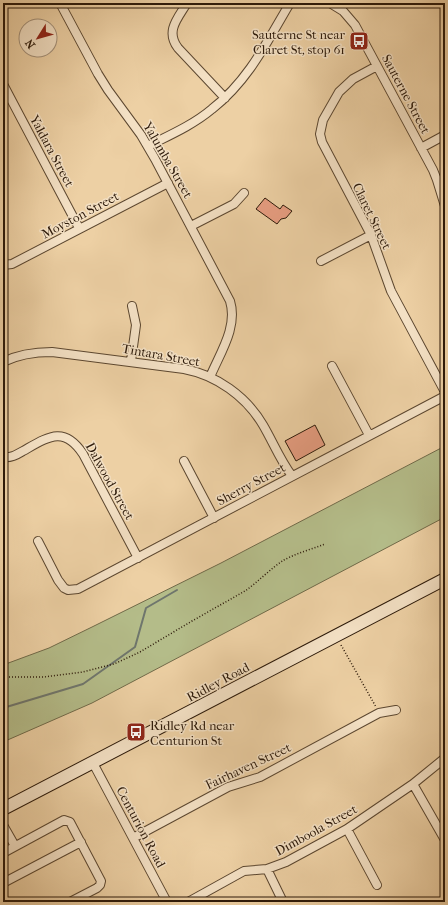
<svg xmlns="http://www.w3.org/2000/svg" width="448" height="905" viewBox="0 0 448 905" font-family="'IM FELL French Canon',serif">
  <style>
    .green { fill: #b4bc89; stroke: #706a49 }
    .lines { fill: none; stroke-linecap: round; stroke-linejoin: round }
    .stream { stroke: #6f766d; stroke-width: 2 }
    .building { fill: #e89e82; stroke: #2c1909 }
    .street-casing { stroke: #5c4730; stroke-width: 10 }
    .secondary-casing { stroke: #2c1909; stroke-width: 14 }
    .path { stroke: #2c1909; stroke-width: 1.5; stroke-dasharray: 1 2; stroke-linecap: butt }
    .street { stroke: #f3e0c4; stroke-width: 8 }
    .secondary { stroke: #f3e0c4; stroke-width: 12 }
    .labels { text-anchor: middle; dominant-baseline: central; stroke-width: 3; stroke-linejoin: round; paint-order: stroke }
    .poi-label { font-size: 13px; fill: #2c1909; stroke: #f3e0c4; text-anchor: end }
    .street-label { font-size: 13px; fill: #2c1909; stroke: #f3e0c4 }
  </style>
  <rect width="100%" height="100%" fill="#edd0a4"/>
  <filter id="stains"><feTurbulence type="fractalNoise" baseFrequency=".005" numOctaves="4"/><feColorMatrix values="0 0 0 0 .2 0 0 0 0 .09 0 0 0 0 .02 0 0 0 .5 -.17"/></filter>
  <radialGradient id="worn" r=".72"><stop offset=".6" stop-color="#630" stop-opacity="0"/><stop offset="1" stop-color="#630" stop-opacity=".3"/></radialGradient>
  <path class="green" d="M445,446V517L92,703L3,742V665L49,648L92,627L221,563Z"/>
  <g class="lines">
    <path class="stream" d="M3,708L83,684L135,647L146,608L177,590"/>
  </g>
  <path class="building" d="M265,198L280,209L283,205L292,211L286,218L281,219L277,224L256,209Z
    M315,425L325,445L296,461L285,441Z"/>
  <g class="lines">
    <g class="street-casing">
      <path id="street" d="M60,3L98,74L108,90L141,135L155,159L230,301C238,327 220,353 210,377
        M187,3C178,18 165,31 178,48L225,98
        M330,3L343,11L355,25L433,170L437,180L445,206
        M443,3L445,7
        M377,66L353,79L339,92L323,120L320,134L322,142L371,235L391,291L445,392
        M3,84L79,228
        M148,146C170,135 193,125 212,109C248,81 267,42 290,3
        M421,148L445,135
        M191,226L234,204L244,193
        M321,261L371,235
        M3,265L12,264L168,183
        M131,361L136,325L132,306
        M3,362C19,354 35,352 52,352L184,369C216,375 246,396 263,425C273,442 280,460 292,476
        M332,366L369,435
        M3,457C11,458 16,455 23,451C48,437 64,425 83,454L138,558
        M184,461L214,518
        M38,541L58,580L64,588L68,590L78,589L445,396
        M93,763L167,902
        M413,784L445,840
        M3,825L15,846
        M347,829L377,885
        M133,838L228,787L260,777L379,713L396,710
        M3,853L64,820L70,822L101,881L100,885L97,888L70,902
        M267,869L283,902
        M3,883L81,842
        M188,902L244,871L267,869L286,862L347,829L413,784L445,758"/>
    </g>
    <g class="secondary-casing">
      <path id="secondary" d="M3,809L445,579"/>
    </g>
    <path class="path" d="M341,645L376,707
      M3,677H44L83,672L114,664L140,652L192,621L245,591C258,582 271,568 284,560C297,553 312,549 325,544"/>
    <use href="#street" class="street"/>
    <use href="#secondary" class="secondary"/>
  </g>
  <defs>
    <g id="bus-square" transform="scale(1)"><rect x="-9" y="-9" width="18" height="18" rx="4" fill="#8f2418" stroke="#f3e0c4"/><path d="M-5-6H5V4H4V6H2V4H-2V6H-4V4H-5ZM-3.5-4V0h7V-4ZM-3.5 1.2v1.5H-2V1.2ZM2 1.2v1.5H3.5V1.2Z" fill="#fff"/></g>
  </defs>
  <g fill-rule="evenodd">
    <use href="#bus-square" x="359" y="41"/>
    <use href="#bus-square" x="136" y="732"/>
  </g>
  <g class="labels">
    <g class="poi-label">
      <text x="345" y="34">Sauterne St near<tspan x="345" dy="15">Claret St, stop 61</tspan></text>
      <text x="150" y="725" text-anchor="start">Ridley Rd near<tspan x="150" dy="15">Centurion St</tspan></text>
    </g>
    <g class="street-label">
      <text transform="translate(406 94) rotate(62)">Sauterne Street</text>
      <text transform="translate(52 151) rotate(62)">Yaldara Street</text>
      <text transform="translate(168 160) rotate(60)">Yalumba Street</text>
      <text transform="translate(80 215) rotate(-28)">Moyston Street</text>
      <text transform="translate(372 216) rotate(64)">Claret Street</text>
      <text transform="translate(161 355) rotate(10)">Tintara Street</text>
      <text transform="translate(110 481) rotate(61)">Dalwood Street</text>
      <text transform="translate(251 484) rotate(-28)">Sherry Street</text>
      <text transform="translate(218 682) rotate(-28)">Ridley Road</text>
      <text transform="translate(248 766) rotate(-25)">Fairhaven Street</text>
      <text transform="translate(141 827) rotate(62)">Centurion Road</text>
      <text transform="translate(316 830) rotate(-29)">Dimboola Street</text>
    </g>
  </g>
  <rect width="448" height="905" fill="none" stroke="#edd0a4" stroke-width="16"/>
  <rect x="4" y="4" width="440" height="897" fill="none" stroke="#2c1909" stroke-width="2"/>
  <rect x="8" y="8" width="432" height="889" fill="none" stroke="#2c1909"/>
  <g transform="translate(38 38) rotate(233)"><circle r="19" fill="#f3e0c4" stroke="#a39079"/>
  <path d="M0-3L7 15L0 10L-7 15Z" fill="#8f2418"/>
  <text y="-6" font-size="11" font-weight="bold" text-anchor="middle" fill="#2c1909">N</text>
  </g>
  <rect width="100%" height="100%" filter="url(#stains)"/>
  <rect width="100%" height="100%" fill="url(#worn)"/>
</svg>
